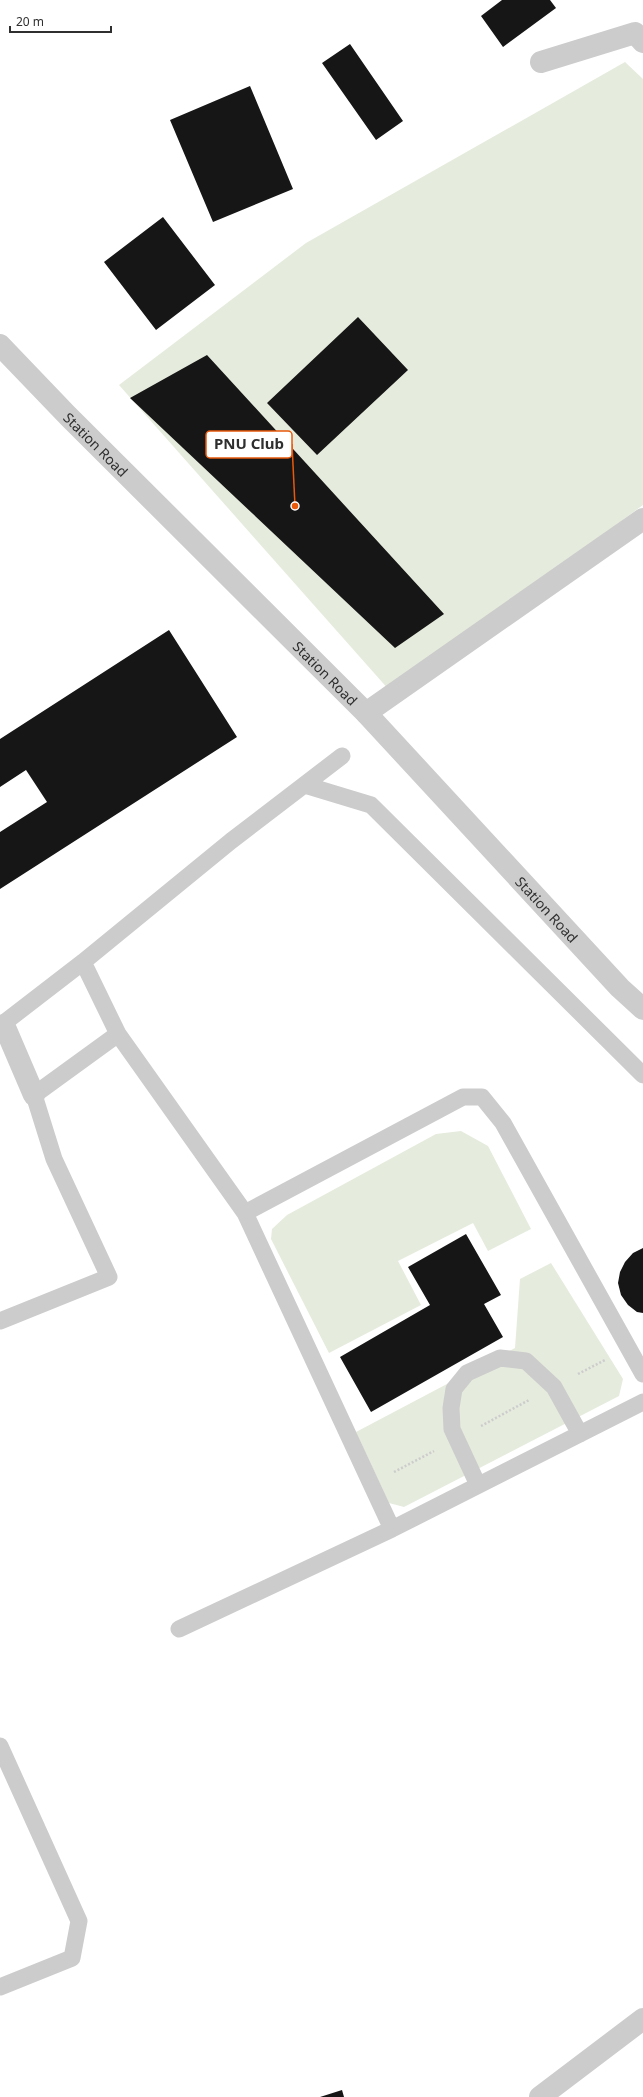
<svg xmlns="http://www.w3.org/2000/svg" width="643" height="2097" viewBox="0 0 643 2097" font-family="'Noto Sans',sans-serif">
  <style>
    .green { fill: #e5ebdd }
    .building { fill: #161616 }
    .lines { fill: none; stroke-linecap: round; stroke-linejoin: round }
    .path { stroke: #ccc; stroke-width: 2.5; stroke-dasharray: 2 2; stroke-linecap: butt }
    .lane { stroke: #ccc; stroke-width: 17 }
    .street { stroke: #ccc; stroke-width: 22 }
    .labels { text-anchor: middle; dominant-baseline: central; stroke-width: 4; stroke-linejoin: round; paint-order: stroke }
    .street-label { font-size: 14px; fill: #2f2f2f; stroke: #fff }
    .leader { fill: none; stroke: #e8590c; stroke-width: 1.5 }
    .callout-dot { fill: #e8590c; stroke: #fff; stroke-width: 1.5 }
    .callout { fill: #fff; stroke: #e8590c; stroke-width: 1.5 }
    .callout-label { font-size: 15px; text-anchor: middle; font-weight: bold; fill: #2f2f2f }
  </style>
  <rect width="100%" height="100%" fill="#fff"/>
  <path class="green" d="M625,62L643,79V505L390,691L119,385L306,243Z
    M461,1131L488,1146L531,1229L488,1251L473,1223L398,1261L421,1305L329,1353L271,1239L272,1229L287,1215L436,1134Z
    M551,1263L623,1379L619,1396L404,1507L389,1503L356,1432L515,1348L520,1279Z"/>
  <path class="building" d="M502,0H550L556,8L503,47L481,16Z
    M350,44L403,121L376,140L322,63Z
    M250,86L293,189L213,222L170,120Z
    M163,217L215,285L156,330L104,262Z
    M358,317L408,370L317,455L267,403Z
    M207,355L444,614L395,648L130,398Z
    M169,630L237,737L0,889V832L47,802L26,770L0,787V739Z
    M466,1234L501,1295L484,1304L503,1337L371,1412L340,1357L430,1305L408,1267Z
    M643,1248V1313L637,1312L628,1305L621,1295L618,1283L620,1272L625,1262L633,1253Z
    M342,2090L344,2097H320Z"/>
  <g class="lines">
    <path class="path" d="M578,1374L605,1360
      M481,1426L529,1400
      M394,1472L434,1451"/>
    <path class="lane" d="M305,785L371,805L643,1075
      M83,962L118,1034L245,1213L463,1097H482L503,1123L643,1374
      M0,1026L83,962L231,841L342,756
      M245,1213L392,1529
      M0,1321L109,1277L54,1159L34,1095L118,1034
      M478,1485L452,1429L451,1408L454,1389L467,1373L500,1358L526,1361L554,1387L580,1434
      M179,1629L392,1529L643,1402
      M0,1746L79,1921L72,1958L0,1987"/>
    <g class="street">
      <path d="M541,62L635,33L643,42"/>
      <path id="s1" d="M0,345L68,416L366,713L620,988L643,1009"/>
      <path d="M366,713L643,519"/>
      <path d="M4,1025L34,1095"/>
      <path d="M540,2097L643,2019"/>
    </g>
  </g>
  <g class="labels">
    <g class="street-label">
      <text stroke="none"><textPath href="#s1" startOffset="138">Station Road</textPath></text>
      <text stroke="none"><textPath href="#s1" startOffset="462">Station Road</textPath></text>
      <text stroke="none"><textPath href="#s1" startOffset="786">Station Road</textPath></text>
    </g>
  </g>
  <path class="leader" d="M295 506L292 444"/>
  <circle class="callout-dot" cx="295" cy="506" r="4"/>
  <rect class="callout" x="206" y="431" width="86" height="27" rx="4"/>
  <g class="callout-label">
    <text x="249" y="449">PNU Club</text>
  </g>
  <path d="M10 26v6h101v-6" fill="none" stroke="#2f2f2f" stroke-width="2"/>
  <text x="16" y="26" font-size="12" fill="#2f2f2f" stroke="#ffffff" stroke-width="3" paint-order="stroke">20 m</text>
</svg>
